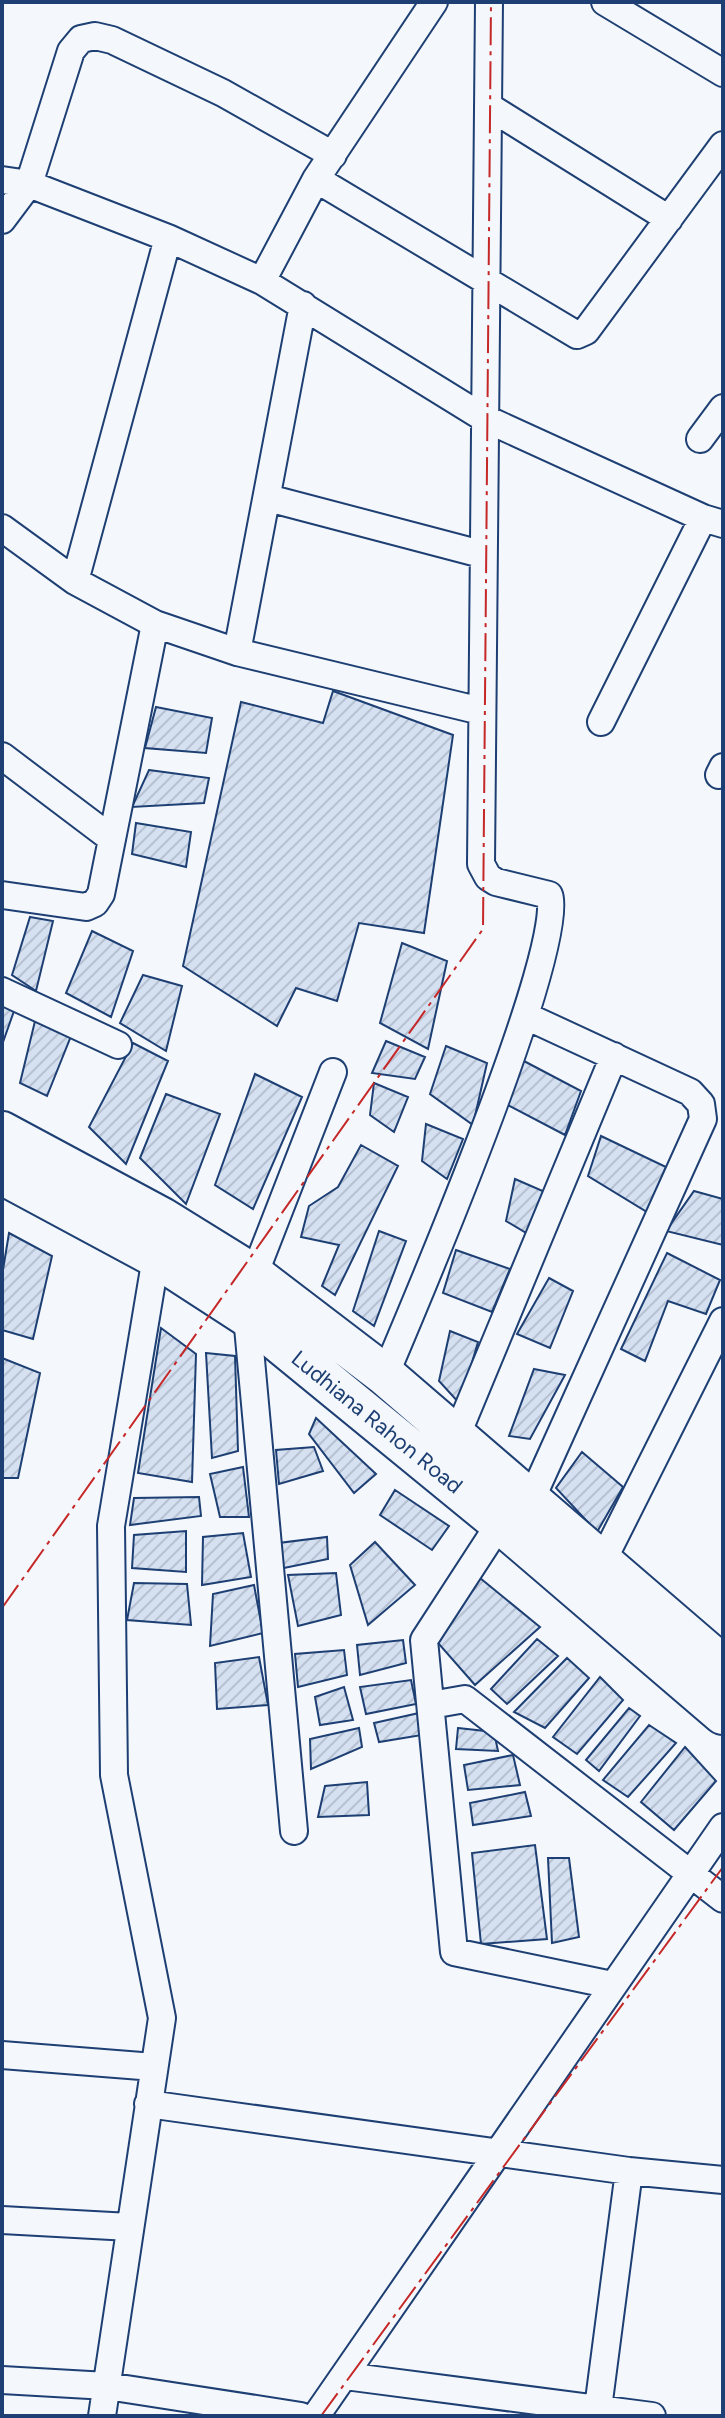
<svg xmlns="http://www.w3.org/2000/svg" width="725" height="2418" viewBox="0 0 725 2418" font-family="Figtree,sans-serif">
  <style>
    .building { fill: url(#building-hatch); stroke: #1d3f73; stroke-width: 2 }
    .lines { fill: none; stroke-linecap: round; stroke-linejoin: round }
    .minor-casing { stroke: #1d3f73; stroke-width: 30 }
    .primary-casing { stroke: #1d3f73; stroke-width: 44 }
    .minor { stroke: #f4f7fb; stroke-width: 26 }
    .primary { stroke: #f4f7fb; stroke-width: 40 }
    .power { stroke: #c62828; stroke-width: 2; stroke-dasharray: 28 6 4 6; stroke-linecap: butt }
    .labels { text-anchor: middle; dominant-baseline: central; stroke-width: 6; stroke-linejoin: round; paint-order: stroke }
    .street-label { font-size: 22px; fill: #1d3f73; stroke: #f4f7fb }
  </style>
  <defs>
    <pattern id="building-hatch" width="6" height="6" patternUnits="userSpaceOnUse" patternTransform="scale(2)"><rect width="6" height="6" fill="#d5e0f0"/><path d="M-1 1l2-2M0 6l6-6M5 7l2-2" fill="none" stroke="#b6c1d1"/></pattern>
  </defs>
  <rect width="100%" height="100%" fill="#f4f7fb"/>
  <path class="building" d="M333,691L453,735L424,933L359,923L337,1001L296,988L277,1026L183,966L241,702L323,723Z
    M156,707L212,718L206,753L145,748Z
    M149,770L209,778L204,803L132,807Z
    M136,823L191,832L186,867L132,854Z
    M30,917L53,921L36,991L12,975Z
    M92,931L133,951L111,1017L66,993Z
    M402,943L447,961L428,1049L380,1023Z
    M143,975L182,986L166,1051L120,1023Z
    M2,1005L14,1011L2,1045Z
    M35,1021L71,1036L47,1096L20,1083Z
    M386,1041L425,1057L415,1079L372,1073Z
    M133,1043L168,1061L126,1164L89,1127Z
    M446,1046L487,1063L473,1125L430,1094Z
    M522,1060L581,1091L565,1135L504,1103Z
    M255,1074L302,1097L253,1209L215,1185Z
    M374,1083L408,1097L394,1132L370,1115Z
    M166,1094L220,1114L186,1204L140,1158Z
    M426,1124L463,1139L447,1179L422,1161Z
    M601,1136L666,1167L647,1212L588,1176Z
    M361,1145L398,1166L335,1295L322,1286L339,1245L301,1237L309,1206L338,1187Z
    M515,1179L545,1192L528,1234L506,1221Z
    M694,1191L723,1199V1245L666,1231Z
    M379,1231L406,1241L374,1326L353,1311Z
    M9,1233L52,1256L33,1339L2,1330V1276Z
    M456,1250L510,1269L492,1312L443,1293Z
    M667,1253L720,1280L706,1314L668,1301L645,1361L621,1349Z
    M549,1278L573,1291L550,1348L517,1334Z
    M161,1328L196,1354L192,1482L138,1473Z
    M450,1331L478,1342L460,1404L439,1381Z
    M206,1353L235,1356L238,1451L212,1458Z
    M2,1358L40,1373L18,1478H2Z
    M534,1369L565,1375L530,1439L509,1436Z
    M316,1418L376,1474L354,1493L309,1434Z
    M314,1447L323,1471L279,1484L276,1450Z
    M582,1452L623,1487L597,1532L556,1488Z
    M243,1467L249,1517H220L210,1474Z
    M395,1490L449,1526L432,1550L380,1515Z
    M199,1497L201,1516L130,1525L134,1498Z
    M186,1531V1572L132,1568L134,1535Z
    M243,1533L251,1577L202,1585L203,1537Z
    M327,1537L328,1559L279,1569V1543Z
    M375,1542L415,1585L368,1625L350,1565Z
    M336,1573L341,1615L298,1626L288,1575Z
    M480,1578L540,1627L475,1685L438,1643Z
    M134,1583L187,1584L191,1625L127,1620Z
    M254,1585L263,1633L210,1646L213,1594Z
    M537,1639L558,1656L507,1704L491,1689Z
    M403,1640L406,1663L360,1675L357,1645Z
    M344,1650L347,1675L298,1687L295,1654Z
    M259,1657L268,1705L217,1709L215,1663Z
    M567,1658L589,1678L545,1728L514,1712Z
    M600,1677L623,1700L577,1754L553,1737Z
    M411,1680L416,1704L366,1714L360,1687Z
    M344,1687L353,1720L320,1725L315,1697Z
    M629,1708L640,1716L599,1771L586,1760Z
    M419,1713L422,1735L379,1742L374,1723Z
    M649,1725L676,1743L628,1797L603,1780Z
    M359,1728L362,1747L311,1769L310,1739Z
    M458,1728L494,1732L498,1751L456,1749Z
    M685,1747L716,1781L674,1830L641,1802Z
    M513,1755L520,1785L468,1790L464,1765Z
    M367,1782L369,1815L318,1817L325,1786Z
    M525,1792L531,1816L473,1825L470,1803Z
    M535,1845L547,1939L481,1944L472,1853Z
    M548,1858H569L579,1937L552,1943Z"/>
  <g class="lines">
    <g class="minor-casing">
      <path id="minor" d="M605,2L723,73
        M488,106L669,219
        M316,179L577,335L586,331L723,145
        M2,180L29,184L168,238L262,281L484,418L703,518L723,524
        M2,220L29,184L71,51L81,39L95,36L112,40L223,93L333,155
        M262,281L316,179L434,2
        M700,439L723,408
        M268,498L481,554
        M2,528L75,581L155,624L237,652L303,305
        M75,581L168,238
        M237,652L481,711
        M601,722L703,518
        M2,756L112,839
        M719,775L723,767
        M2,895L86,907L95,903L101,894L155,624
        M2,991L118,1045
        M526,1016L690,1092L701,1104L703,1119L530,1502
        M254,1275L333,1072
        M247,1316L294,1831
        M385,1375C413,1309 570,941 549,895L496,882L488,877L481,864L489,2
        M456,1437L614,1056
        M500,1523L424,1640L454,1952L612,1985
        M602,1562L723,1321
        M431,1705L465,1699L723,1899
        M2,2055L154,2067
        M148,2104L629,2171L723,2180
        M2,2220L130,2227
        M345,2376L652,2416
        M2,2380L107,2386L301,2416
        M102,2416L162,2018L114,1775L111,1526L158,1245
        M316,2416L723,1827
        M597,2416L629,2171"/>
    </g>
    <g class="primary-casing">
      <path id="primary" d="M2,1132L162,1218L254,1275L385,1375L723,1666
        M2,1174L156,1257L247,1316L500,1523L723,1714"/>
    </g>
    <use href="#minor" class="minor"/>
    <use href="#primary" class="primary"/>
    <path class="power" d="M2,1608L483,929L491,2
      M321,2416L723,1867"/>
  </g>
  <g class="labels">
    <g class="street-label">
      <text transform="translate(377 1422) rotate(39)">Ludhiana Rahon Road</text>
    </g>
  </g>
  <rect width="725" height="2418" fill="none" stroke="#1d3f73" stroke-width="8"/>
</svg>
